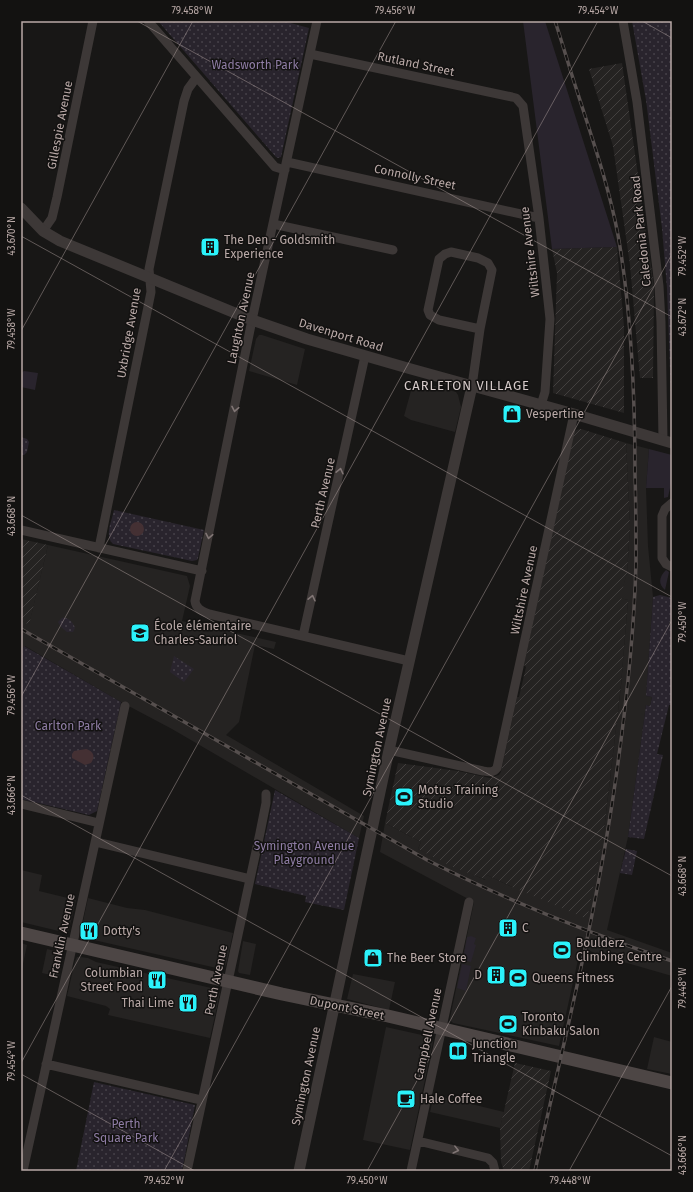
<svg xmlns="http://www.w3.org/2000/svg" width="693" height="1192" viewBox="0 0 693 1192" font-family="'Fira Sans',sans-serif">
  <style>
    .built { fill: #252322 }
    .industrial { fill: url(#industrial-furrows) }
    .green { fill: #29242d }
    .park { fill: url(#park-dots) }
    .water { fill: #443033 }
    .lines { fill: none; stroke-linecap: round; stroke-linejoin: round }
    .minor { stroke: #3d3837; stroke-width: 9 }
    .tertiary { stroke: #3d3837; stroke-width: 11 }
    .secondary { stroke: #4d4645; stroke-width: 13 }
    .rail-casing { stroke: #564f4e; stroke-width: 3.5 }
    .rail { stroke: #131211; stroke-width: 2; stroke-dasharray: 6; stroke-linecap: butt }
    .oneway { stroke: #817675 }
    .ticks { fill: none; stroke: #b9a9a7; stroke-width: 1; stroke-opacity: 0.45 }
    .labels { text-anchor: middle; dominant-baseline: central; stroke-width: 3; stroke-linejoin: round; paint-order: stroke }
    .street-label { font-size: 12px; fill: #b9a9a7; stroke: #131211 }
    .park-label { font-size: 12px; fill: #8f7da5; stroke: #131211 }
    .poi-label { font-size: 12px; fill: #b9a9a7; stroke: #131211; text-anchor: start }
    .neighbourhood-label { font-size: 13px; letter-spacing: 1px; fill: #d5cac9; stroke: #131211 }
    .neatline { fill: none; stroke: #b9a9a7; stroke-width: 1.5 }
    .ticks-label { font-size: 10px; text-anchor: middle; fill: #b9a9a7 }
  </style>
  <defs>
    <pattern id="industrial-furrows" width="10" height="10" patternUnits="userSpaceOnUse"><rect width="10" height="10" fill="#252322"/><path d="M-1 1l2-2M0 10L10 0M9 11l2-2" fill="none" stroke="#43403f"/></pattern>
    <pattern id="park-dots" width="8" height="8" patternUnits="userSpaceOnUse"><rect width="8" height="8" fill="#29242d"/><path d="M2 2h.1M6 6h.1" fill="none" stroke="#464149" stroke-width="1.8" stroke-linecap="round"/></pattern>
  </defs>
  <rect width="100%" height="100%" fill="#181716"/>
  <path class="built" d="M259,335H262L305,349L297,385L249,371L256,339Z
    M414,380L456,392L458,395L461,407L455,432L411,420L404,416Z
    M626,443L649,449L646,488L648,546L653,597L646,696L652,697L650,706L646,705L628,837L607,930L672,953V976L596,954L581,946L559,1046L453,1023L451,1021L450,1018L474,902L380,852L385,823L421,842L418,849L485,880L487,875L512,887L604,830L621,685L628,600L619,598L627,573L630,527Z
    M48,545L187,576L190,586L182,621L276,642L274,649L255,645L239,722L226,735L364,816L359,838L172,729L121,702L25,646L21,650V620L29,624Z
    M21,870L42,875L39,891L76,900L69,930L67,933L21,922Z
    M88,898L127,908L145,910L233,933L226,965L221,969L85,938L82,935L81,931Z
    M243,941L256,944L250,975L239,973L238,971Z
    M21,943L27,945L21,973Z
    M47,949L59,952L63,955L59,977L42,973Z
    M77,957H80L88,958L96,962L216,989L220,993L210,1038L108,1015L110,1009L106,1006L67,996L75,961Z
    M353,974L395,982L389,1010L347,999Z
    M386,1027L431,1037L433,1042L410,1150L363,1140Z
    M654,1037L672,1042V1074L647,1069Z
    M434,1095L504,1112L500,1128L430,1112Z"/>
  <path class="industrial" d="M622,63L654,287L653,378H640L630,265L613,146L589,69Z
    M617,247L624,326V413L553,393L557,273L552,249Z
    M581,429L626,443L630,527L627,573L620,598L628,600L621,685L604,830L587,919L512,887L487,875L486,880L451,866L418,849L421,842L385,823L398,763L458,771L490,778L499,775L501,772L517,697H519L526,667L524,665L574,432L576,430Z
    M21,539L48,545L29,625L21,620Z
    M515,1063L551,1071L529,1171H504L501,1162L500,1128Z"/>
  <path class="green" d="M523,21H545L617,247L552,249Z
    M24,371L38,373L35,390L21,387V373Z
    M649,449L672,455V479L668,497L664,498V488H646Z
    M666,570L669,572L665,590C657,583 660,576 666,570Z
    M471,936L476,938L474,944L476,945L471,962L463,960L467,937Z
    M462,964L471,966L466,991L457,988Z"/>
  <path class="park" d="M158,21H283L309,28L281,157L278,158L276,157Z
    M632,21H672V425L667,288L662,228L646,100Z
    M21,437L27,439L29,442L27,452L24,455H21Z
    M114,510L204,530L198,558L197,560L192,561L113,544C104,537 112,520 114,510Z
    M660,595L672,598V613L669,625L672,626V705H669L657,754L663,755L644,839L628,837L646,705L650,706L652,697L646,696L653,597Z
    M62,618C68,617 73,622 75,628L73,632H67L61,627L58,622Z
    M24,646L121,702L97,811L89,815L21,799V653Z
    M174,656L194,669L184,682L170,672Z
    M275,790L359,838L344,910L305,902L306,896L255,884Z
    M626,849L637,851L632,875L620,873Z
    M94,1082L195,1105L182,1171H76Z"/>
  <path class="water" d="M130 529a7 7 0 1 1 14 0a7 7 0 1 1-14 0Z
    M86,749C93,751 96,756 91,763L85,765L72,758V754L74,751Z"/>
  <g class="lines">
    <path class="minor" d="M148,21L275,167L285,170
      M317,21L252,320L195,601C196,609 202,611 209,614L409,661
      M623,21L637,102L659,286L661,322L663,440
      M310,54L512,97L516,98L523,106L539,218L550,319L545,392L541,405
      M287,162L539,218
      M273,224L393,250
      M43,231L52,218L57,197L93,21
      M472,386L480,329L492,270L488,263L478,258L451,252L445,254L439,259L428,310L430,315L439,320L480,329
      M672,503L665,509L662,516V558L666,564L672,567
      M21,530L202,571
      M99,548L151,292L149,269L184,101L188,89L196,78
      M303,636L365,356
      M389,750L483,771C489,772 493,773 497,768L574,414
      M21,804L99,823
      M96,842L250,879
      M46,1064L201,1100
      M418,1141L488,1158L493,1163L495,1171
      M23,1171L125,706
      M187,1171L260,833L266,803V794
      M411,1171L469,902"/>
    <path class="tertiary" d="M21,208L43,231L60,241L252,320L307,339L411,369L574,414L672,443
      M299,1171L389,750L472,386"/>
    <path class="secondary" d="M21,933L282,994L388,1016L672,1083"/>
    <g class="rail-casing">
      <path id="rail" d="M21,629L427,860C506,900 589,933 672,961
        M535,1171C563,1045 595,919 614,791C625,716 634,640 636,563C636,534 636,505 635,475C635,395 632,314 618,235C609,187 593,141 578,94C570,70 563,45 555,21"/>
    </g>
    <use href="#rail" class="rail"/>
  </g>
  <defs><path id="oneway-chevron" d="M-2-3.5L2.5 0L-2 3.5" fill="none" stroke-width="1.6" stroke-linecap="round" stroke-linejoin="round"/></defs>
  <g class="oneway">
    <use href="#oneway-chevron" transform="translate(235 409) rotate(101)"/>
    <use href="#oneway-chevron" transform="translate(340 471) rotate(-77)"/>
    <use href="#oneway-chevron" transform="translate(209 536) rotate(101)"/>
    <use href="#oneway-chevron" transform="translate(312 598) rotate(-77)"/>
    <use href="#oneway-chevron" transform="translate(456 1150) rotate(14)"/>
  </g>
  <path class="ticks" d="M137,21L672,317M642,21L672,38M21,236L672,597M21,331L193,21M21,515L672,876M21,697L396,21M21,795L672,1156M21,1063L598,21M21,1074L195,1171M164,1171L672,254M367,1171L672,620M569,1171L672,986"/>
  <defs>
    <g id="building-square" transform="scale(1)"><rect x="-9" y="-9" width="18" height="18" rx="4" fill="#2bf2fb" stroke="#131211"/><path d="M-4-6H4V6H1V3H-1V6H-4ZM-2.5-4.3h1.7v1.8h-1.7ZM.8-4.3h1.7v1.8H.8ZM-2.5-1h1.7V.8h-1.7ZM.8-1h1.7V.8H.8Z" fill="#111"/></g>
    <g id="shop-square" transform="scale(1)"><rect x="-9" y="-9" width="18" height="18" rx="4" fill="#2bf2fb" stroke="#131211"/><path d="M-5-2.5h2.3a2.7 3.5 0 0 1 5.4 0H5L5.5 6h-11ZM-1.5-2.5h3a1.5 2.3 0 0 0-3 0Z" fill="#111"/></g>
    <g id="school-square" transform="scale(1)"><rect x="-9" y="-9" width="18" height="18" rx="4" fill="#2bf2fb" stroke="#131211"/><path d="M0-5L7-2L0 1L-7-2ZM-4 1L0 2.5L4 1V4Q0 6-4 4Z" fill="#111"/></g>
    <g id="stadium-square" transform="scale(1)"><rect x="-9" y="-9" width="18" height="18" rx="4" fill="#2bf2fb" stroke="#131211"/><path d="M0-5a6.5 5 0 1 0 0 10a6.5 5 0 1 0 0-10ZM-3.5-1.8h7v3.6h-7Z" fill="#111"/></g>
    <g id="restaurant-square" transform="scale(1)"><rect x="-9" y="-9" width="18" height="18" rx="4" fill="#2bf2fb" stroke="#131211"/><path d="M-5-6h1v4h1v-4h1v4h1v-4h1v5L-1.5 .5V6h-2V.5L-5-1ZM5-6V6H3V1.5H1.5Q1.5-4 5-6Z" fill="#111"/></g>
    <g id="library-square" transform="scale(1)"><rect x="-9" y="-9" width="18" height="18" rx="4" fill="#2bf2fb" stroke="#131211"/><path d="M-6-4Q-3-5.5-.7-3.5V5Q-3 3-6 4ZM6-4Q3-5.5 .7-3.5V5Q3 3 6 4Z" fill="#111"/></g>
    <g id="cafe-square" transform="scale(1)"><rect x="-9" y="-9" width="18" height="18" rx="4" fill="#2bf2fb" stroke="#131211"/><path d="M-5.5-4.5H6V0H3Q3 3.5 0 3.5H-2.5Q-5.5 3.5-5.5 0ZM3-3.2v2h1.7v-2ZM-6 4.5H4V6H-6Z" fill="#111"/></g>
  </defs>
  <g fill-rule="evenodd">
    <use href="#building-square" x="210" y="247"/>
    <use href="#shop-square" x="512" y="414"/>
    <use href="#school-square" x="140" y="633"/>
    <use href="#stadium-square" x="404" y="797"/>
    <use href="#building-square" x="508" y="928"/>
    <use href="#restaurant-square" x="89" y="931"/>
    <use href="#stadium-square" x="562" y="950"/>
    <use href="#shop-square" x="373" y="958"/>
    <use href="#building-square" x="496" y="975"/>
    <use href="#stadium-square" x="518" y="978"/>
    <use href="#restaurant-square" x="157" y="980"/>
    <use href="#restaurant-square" x="188" y="1003"/>
    <use href="#stadium-square" x="508" y="1024"/>
    <use href="#library-square" x="458" y="1051"/>
    <use href="#cafe-square" x="406" y="1099"/>
  </g>
  <g class="labels">
    <g class="street-label">
      <text transform="translate(416 64) rotate(12)">Rutland Street</text>
      <text transform="translate(60 125) rotate(-79)">Gillespie Avenue</text>
      <text transform="translate(415 177) rotate(12)">Connolly Street</text>
      <text transform="translate(641 231) rotate(-96)">Caledonia Park Road</text>
      <text transform="translate(530 252) rotate(-97)">Wiltshire Avenue</text>
      <text transform="translate(241 318) rotate(-78)">Laughton Avenue</text>
      <text transform="translate(129 333) rotate(-80)">Uxbridge Avenue</text>
      <text transform="translate(341 335) rotate(17)">Davenport Road</text>
      <text transform="translate(323 493) rotate(-77)">Perth Avenue</text>
      <text transform="translate(524 590) rotate(-78)">Wiltshire Avenue</text>
      <text transform="translate(377 747) rotate(-78)">Symington Avenue</text>
      <text transform="translate(62 936) rotate(-78)">Franklin Avenue</text>
      <text transform="translate(216 980) rotate(-78)">Perth Avenue</text>
      <text transform="translate(347 1008) rotate(12)">Dupont Street</text>
      <text transform="translate(428 1034) rotate(-78)">Campbell Avenue</text>
      <text transform="translate(306 1076) rotate(-78)">Symington Avenue</text>
    </g>
    <g class="park-label">
      <text x="255" y="65">Wadsworth Park</text>
      <text x="68" y="726">Carlton Park</text>
      <text x="304" y="846">Symington Avenue<tspan x="304" dy="14">Playground</tspan></text>
      <text x="126" y="1124">Perth<tspan x="126" dy="14">Square Park</tspan></text>
    </g>
    <g class="poi-label">
      <text x="224" y="240">The Den - Goldsmith<tspan x="224" dy="14">Experience</tspan></text>
      <text x="526" y="414">Vespertine</text>
      <text x="154" y="626">École élémentaire<tspan x="154" dy="14">Charles-Sauriol</tspan></text>
      <text x="418" y="790">Motus Training<tspan x="418" dy="14">Studio</tspan></text>
      <text x="522" y="928">C</text>
      <text x="103" y="931">Dotty's</text>
      <text x="576" y="943">Boulderz<tspan x="576" dy="14">Climbing Centre</tspan></text>
      <text x="387" y="958">The Beer Store</text>
      <text x="143" y="973" text-anchor="end">Columbian<tspan x="143" dy="14">Street Food</tspan></text>
      <text x="482" y="975" text-anchor="end">D</text>
      <text x="532" y="978">Queens Fitness</text>
      <text x="174" y="1003" text-anchor="end">Thai Lime</text>
      <text x="522" y="1017">Toronto<tspan x="522" dy="14">Kinbaku Salon</tspan></text>
      <text x="472" y="1044">Junction<tspan x="472" dy="14">Triangle</tspan></text>
      <text x="420" y="1099">Hale Coffee</text>
    </g>
    <g class="neighbourhood-label">
      <text x="467" y="385">CARLETON VILLAGE</text>
    </g>
  </g>
  <rect width="693" height="1192" fill="none" stroke="#131211" stroke-width="44"/>
  <rect x="22" y="22" width="649" height="1148" class="neatline"/>
  <g class="ticks-label">
    <text x="192" y="14">79.458°W</text>
    <text x="395" y="14">79.456°W</text>
    <text x="598" y="14">79.454°W</text>
    <text transform="translate(11 236) rotate(-90)" y="4">43.670°N</text>
    <text transform="translate(682 256) rotate(-90)" y="4">79.452°W</text>
    <text transform="translate(682 317) rotate(-90)" y="4">43.672°N</text>
    <text transform="translate(11 329) rotate(-90)" y="4">79.458°W</text>
    <text transform="translate(11 516) rotate(-90)" y="4">43.668°N</text>
    <text transform="translate(682 622) rotate(-90)" y="4">79.450°W</text>
    <text transform="translate(11 695) rotate(-90)" y="4">79.456°W</text>
    <text transform="translate(11 795) rotate(-90)" y="4">43.666°N</text>
    <text transform="translate(682 876) rotate(-90)" y="4">43.668°N</text>
    <text transform="translate(682 988) rotate(-90)" y="4">79.448°W</text>
    <text transform="translate(11 1061) rotate(-90)" y="4">79.454°W</text>
    <text transform="translate(682 1155) rotate(-90)" y="4">43.666°N</text>
    <text x="164" y="1184">79.452°W</text>
    <text x="367" y="1184">79.450°W</text>
    <text x="570" y="1184">79.448°W</text>
  </g>
</svg>
